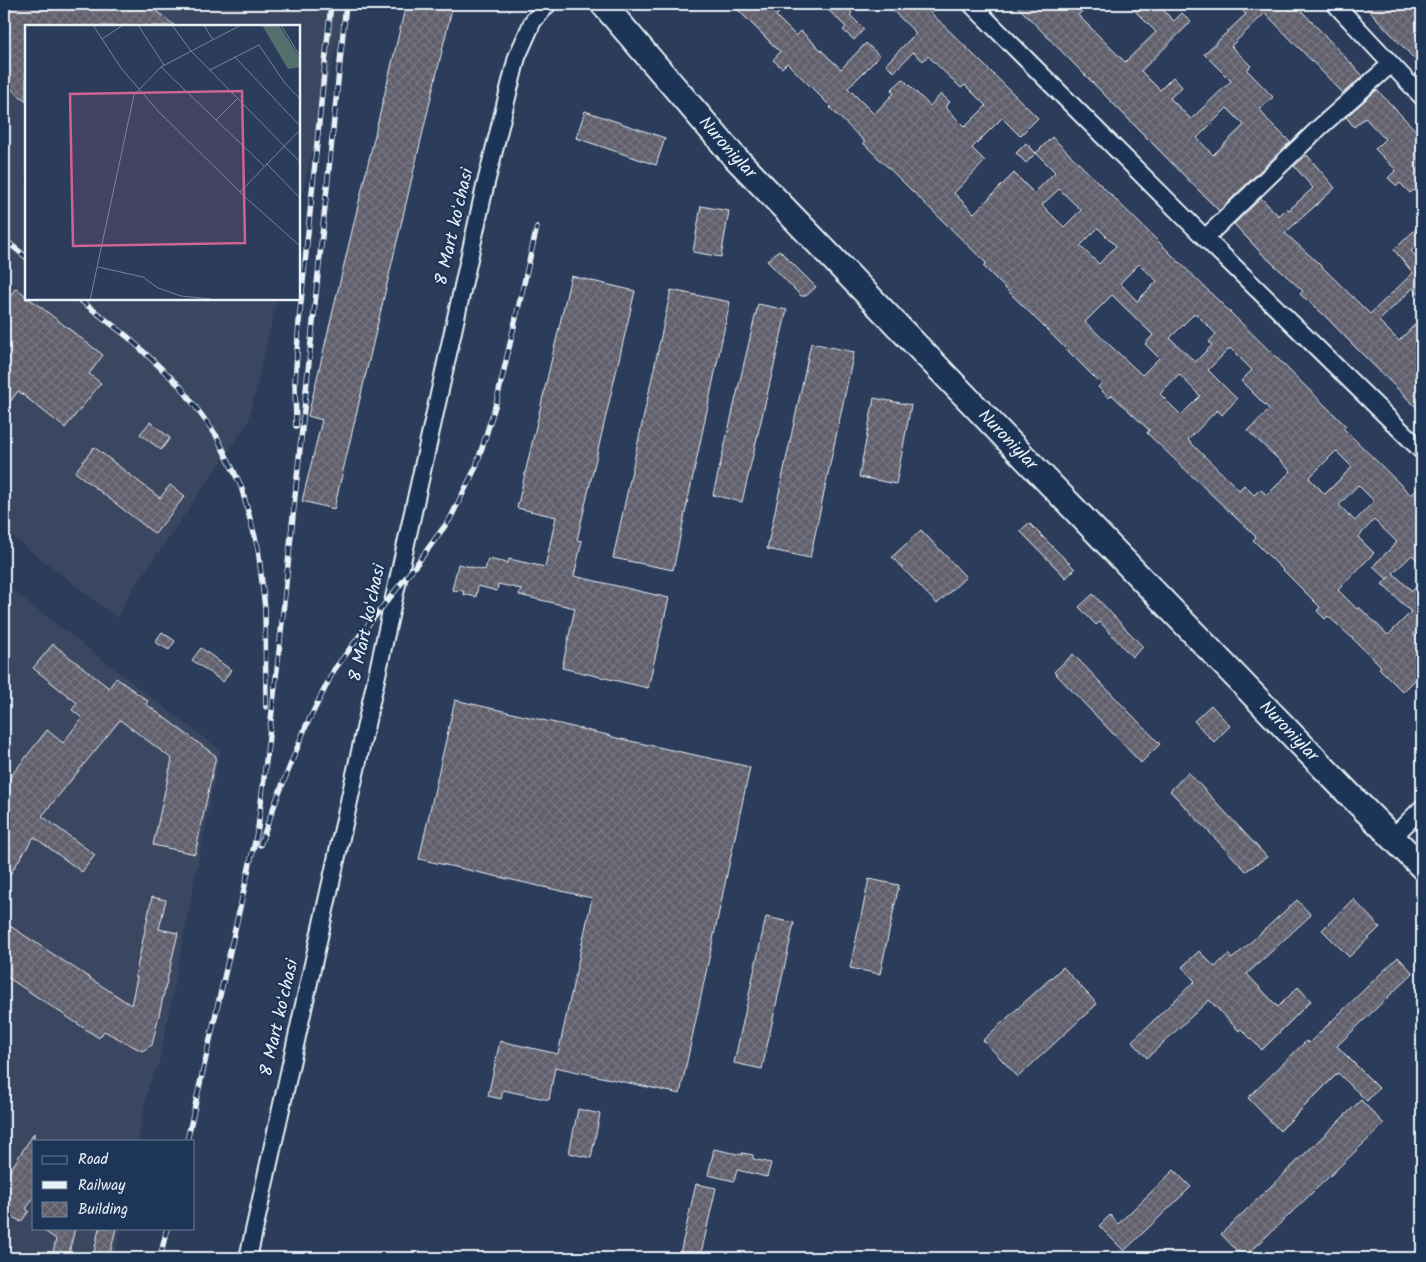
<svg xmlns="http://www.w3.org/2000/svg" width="1426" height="1262" viewBox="0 0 1426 1262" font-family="Kalam,sans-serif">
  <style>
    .built { fill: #3b4760 }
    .building { fill: url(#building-cross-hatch); stroke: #e8f1f8; fill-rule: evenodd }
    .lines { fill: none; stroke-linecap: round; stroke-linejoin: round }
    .street-casing { stroke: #e8f1f8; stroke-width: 20 }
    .secondary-casing { stroke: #e8f1f8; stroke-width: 28 }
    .street { stroke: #1d3557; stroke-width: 16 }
    .secondary { stroke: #1d3557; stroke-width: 24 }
    .rail-casing { stroke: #e8f1f8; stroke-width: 5.5 }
    .rail { stroke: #1d3557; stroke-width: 4; stroke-dasharray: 11; stroke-linecap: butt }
    .labels { text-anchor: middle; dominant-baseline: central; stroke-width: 4.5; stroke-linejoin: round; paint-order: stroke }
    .street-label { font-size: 18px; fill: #e8f1f8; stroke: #1d3557 }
    .inset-road { fill: none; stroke: #77859a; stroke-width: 1 }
    .view { fill: #cf6492; fill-opacity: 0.15; stroke: #cf6492; stroke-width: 2.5 }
    .inset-edge { fill: none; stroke: #e8f1f8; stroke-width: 2.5 }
  </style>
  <defs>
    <pattern id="building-cross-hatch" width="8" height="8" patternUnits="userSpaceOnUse" patternTransform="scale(1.25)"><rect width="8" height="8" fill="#615e6c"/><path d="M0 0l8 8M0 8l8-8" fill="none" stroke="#787682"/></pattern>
  </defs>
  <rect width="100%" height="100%" fill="#2b3d5b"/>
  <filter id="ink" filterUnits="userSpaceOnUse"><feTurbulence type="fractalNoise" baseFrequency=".02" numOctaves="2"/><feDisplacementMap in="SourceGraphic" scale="10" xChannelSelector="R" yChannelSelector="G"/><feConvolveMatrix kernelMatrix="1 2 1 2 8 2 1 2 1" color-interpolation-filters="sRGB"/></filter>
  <g filter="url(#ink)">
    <path class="built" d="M4,4H346L299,206V26H26V299H277L248,423L128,596L117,618L4,530Z
      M4,584L220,750L159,1063L149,1084L138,1141H34V1228H121L114,1258H4Z"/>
    <path class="building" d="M4,4H148L175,26H26V101L4,83Z
      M406,4H453L334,509L302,501L322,420L308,416Z
      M732,4H788L776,16L796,36L801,31L841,69L866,43L880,56L848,88L874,114L894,93L891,90L903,79L930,106L941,94L950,102L945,107L965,127L986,106L965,85L961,88L928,56L923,61L913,52L894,72L886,64L916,33L886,4H922L1038,118L1020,136L1002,118L972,148L985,161L954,193L974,213L1014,173L1034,193L1055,172L1036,153L1052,137L1346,426L1343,428L1411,495L1422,485V565L1412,555L1393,573L1412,591L1422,581V625L1413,634L1422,642V673L1403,692L1379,668L1381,666L1350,636L1328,616L1325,619L1317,611L1320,607L1253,540L1256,537L1147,433L1149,430L1112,395L1109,398L1098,387L1101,384L983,266L986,263L863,143L865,142L830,108L831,107L787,63L782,68L773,60L780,52ZM1059,189L1081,210L1064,227L1042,205ZM1098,228L1116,246L1099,264L1080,246ZM1139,264L1157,281L1137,301L1120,283ZM1112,295L1153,335L1145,344L1159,358L1142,375L1085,322ZM1195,313L1216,334L1209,342L1212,345L1195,362L1170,338ZM1230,348L1252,370L1241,381L1269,409L1248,431L1291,471L1267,495L1260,489L1254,495L1244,485L1239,490L1188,440L1217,410L1222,415L1237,399L1208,370ZM1179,374L1200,396L1181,415L1160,394ZM1336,451L1352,467L1325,494L1309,478ZM1358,485L1374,501L1355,521L1339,505ZM1374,520L1397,542L1373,566L1387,579L1391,575L1382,584L1411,612L1388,635L1359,607L1357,609L1338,590L1374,553L1358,537Z
      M822,4H843L852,13L850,15L864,29L854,40L843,30L846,27Z
      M1015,4H1090L1078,15L1125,62L1156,32L1128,4H1157L1174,21L1182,13L1191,22L1141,71L1160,90L1173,77L1182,87L1170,98L1191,119L1231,81L1204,54L1246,14L1236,4H1295L1363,76L1343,93L1265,13L1231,46L1251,66L1247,70L1273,97L1260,109L1266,118L1290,142L1219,211ZM1227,108L1244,125L1213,155L1197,138Z
      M1363,4H1394L1401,11L1409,4H1422V67Z
      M1377,90L1422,137V199L1414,190L1410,193L1400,183L1397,186L1388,178L1396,170L1375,149L1385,139L1365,118L1354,127L1346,117Z
      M585,111L665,138L656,165L576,138Z
      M1026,143L1036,153L1026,163L1016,153Z
      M1307,155L1335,188L1285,233L1317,262L1370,314L1413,273L1394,250L1422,223V241L1411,251L1422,263V298L1413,288L1379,321L1399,341L1422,317V413L1354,346L1324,315L1300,294L1303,291L1262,254L1234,224L1261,198L1279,216L1287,208L1289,210L1313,188L1294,166Z
      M701,206L729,211L721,257L693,252Z
      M779,250L816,287L806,296H801L767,261Z
      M571,276L635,291L577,540L582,541L574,576L669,598L648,688L562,668L575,608L519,595L521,589L498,584L497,591L478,586L476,597L463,594L464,591L452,590L458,564L485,570L488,559L508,563L509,559L545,567L556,517L517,508Z
      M16,288L26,296V299H30L103,355L89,374L101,383L65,428L18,391L4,410V304Z
      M671,290L730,302L673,570L613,558Z
      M758,304L787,310L742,502L713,495Z
      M811,343L854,352L810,558L767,549Z
      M874,398L911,405L896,484L859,477Z
      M150,422L170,438L161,450L140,434Z
      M94,447L160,498L170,485L185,496L155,534L75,472Z
      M1029,523L1075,569L1066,578L1020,531Z
      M921,530L966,577L937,604L892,557Z
      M1093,594L1143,647L1132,657L1100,622L1096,625L1079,607Z
      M162,632L175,641L169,650L155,642Z
      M53,644L109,688L116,678L148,701L146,704L216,756L195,854L153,845L172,759L120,720L42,816L95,855L82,872L34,837L4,883V785L47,730L63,743L82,718L72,710L77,703L33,668Z
      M201,648L231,670L223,682L192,660Z
      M1073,654L1160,744L1141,763L1054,672Z
      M455,700L612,736V737L750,767L680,1094L555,1067L549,1100L503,1090L501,1099L488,1096L500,1041L558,1054L592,898L419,859Z
      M1211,705L1230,726L1214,742L1194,721Z
      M1188,772L1267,857L1246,871L1170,791Z
      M869,879L899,885L880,974L850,968Z
      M152,897L166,900L159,929L178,933L152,1045L142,1051L104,1031L99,1038L4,975V922L131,1005L137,977H135Z
      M1353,899L1380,927L1349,957L1322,930Z
      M1297,900L1311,915L1247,974L1278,1007L1298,987L1311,1001L1262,1050L1241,1029L1239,1031L1209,1000L1147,1058L1132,1041L1195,981L1182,967L1199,951L1215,967L1228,954L1232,959Z
      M766,917L794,923L762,1069L734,1063Z
      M1398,957L1413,973L1337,1046L1379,1088L1367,1101L1338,1073L1280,1131L1248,1098L1306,1041L1309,1043Z
      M1063,967L1097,1004L1018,1077L983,1040Z
      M1361,1100L1384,1124L1244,1258L1221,1234Z
      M578,1109L600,1114L591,1158L569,1153Z
      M34,1133V1197L26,1209L29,1211L21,1222L4,1211V1180Z
      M714,1149L742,1155V1153L753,1155V1159L771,1163L767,1177L737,1170L734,1181L708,1175Z
      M1174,1170L1191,1187L1124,1251L1099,1226L1110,1215L1118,1224Z
      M696,1184L716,1188L700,1258H679Z
      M40,1228H75L68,1258H52L56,1239Z
      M99,1228H116L109,1258H93Z"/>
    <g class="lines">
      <g class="street-casing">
        <path id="street" d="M971,4L1205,238L1422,451
          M1335,4L1422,97
          M1205,238L1320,127L1391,64
          M1393,837L1422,808
          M248,1258L484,191L517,57L533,21L548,4"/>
      </g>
      <g class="secondary-casing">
        <g id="secondary">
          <path id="s1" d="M603,4L731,153L1349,794L1422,867"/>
        </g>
      </g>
      <use href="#street" class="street"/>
      <use href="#secondary" class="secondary"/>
      <g class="rail-casing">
        <path id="rail" d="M4,239L26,257
          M79,299L128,337L181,387L216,435L241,486L258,548L265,608L266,707
          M296,426L295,383L299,322L331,4
          M260,845L276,801L306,726L334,670L364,630L419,561L450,519L476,467L497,400L537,227
          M187,1141L258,828L278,661L346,4
          M160,1258L167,1228"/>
      </g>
      <use href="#rail" class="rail"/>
    </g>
  </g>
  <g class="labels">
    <g class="street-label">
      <text stroke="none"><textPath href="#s1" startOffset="190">Nuroniylar</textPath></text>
      <text transform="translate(455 227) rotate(-77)">8 Mart koʻchasi</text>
      <text stroke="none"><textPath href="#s1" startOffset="595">Nuroniylar</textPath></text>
      <text transform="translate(368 623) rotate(-78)">8 Mart koʻchasi</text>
      <text stroke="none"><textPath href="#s1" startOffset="1000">Nuroniylar</textPath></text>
      <text transform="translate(280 1018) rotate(-77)">8 Mart koʻchasi</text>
    </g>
  </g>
  <g transform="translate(25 25)">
    <rect width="275" height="275" fill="#2b3d5b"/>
    <path d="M237,0H254L275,33V42L263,44Z" fill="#54706d"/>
    <path class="inset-road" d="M68,0L96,43L133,86L220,172L275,221M113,0L139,40M147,0L166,26L275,137M179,0L188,15M256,0L275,31M77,14L98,0M210,32L275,101M136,42L239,141M185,45L234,20L259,57L275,74M191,95L213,73M241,138L275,173M215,167L275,105M73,242L118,252L133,263L156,271L186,274M65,275L109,70L136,42L216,0"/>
    <path class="view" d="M217,66L220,218L48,221L45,69Z"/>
    <rect width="275" height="275" class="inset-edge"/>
  </g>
  <rect width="1426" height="1262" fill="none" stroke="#1d3557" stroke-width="20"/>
  <rect x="10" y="10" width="1406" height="1242" fill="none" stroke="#e8f1f8" stroke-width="2" filter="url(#ink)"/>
  <rect x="32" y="1140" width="162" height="90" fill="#1d3557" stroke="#6e8097"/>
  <rect x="42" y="1156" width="25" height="8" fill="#1d3557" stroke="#6e8097"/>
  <text x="78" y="1164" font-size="15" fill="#e8f1f8">Road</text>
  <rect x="42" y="1181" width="25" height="8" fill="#e8f1f8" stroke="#6e8097"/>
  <text x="78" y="1190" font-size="15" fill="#e8f1f8">Railway</text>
  <rect x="42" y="1202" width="25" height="15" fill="url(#building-cross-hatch)" stroke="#6e8097"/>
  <text x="78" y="1214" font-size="15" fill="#e8f1f8">Building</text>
</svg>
